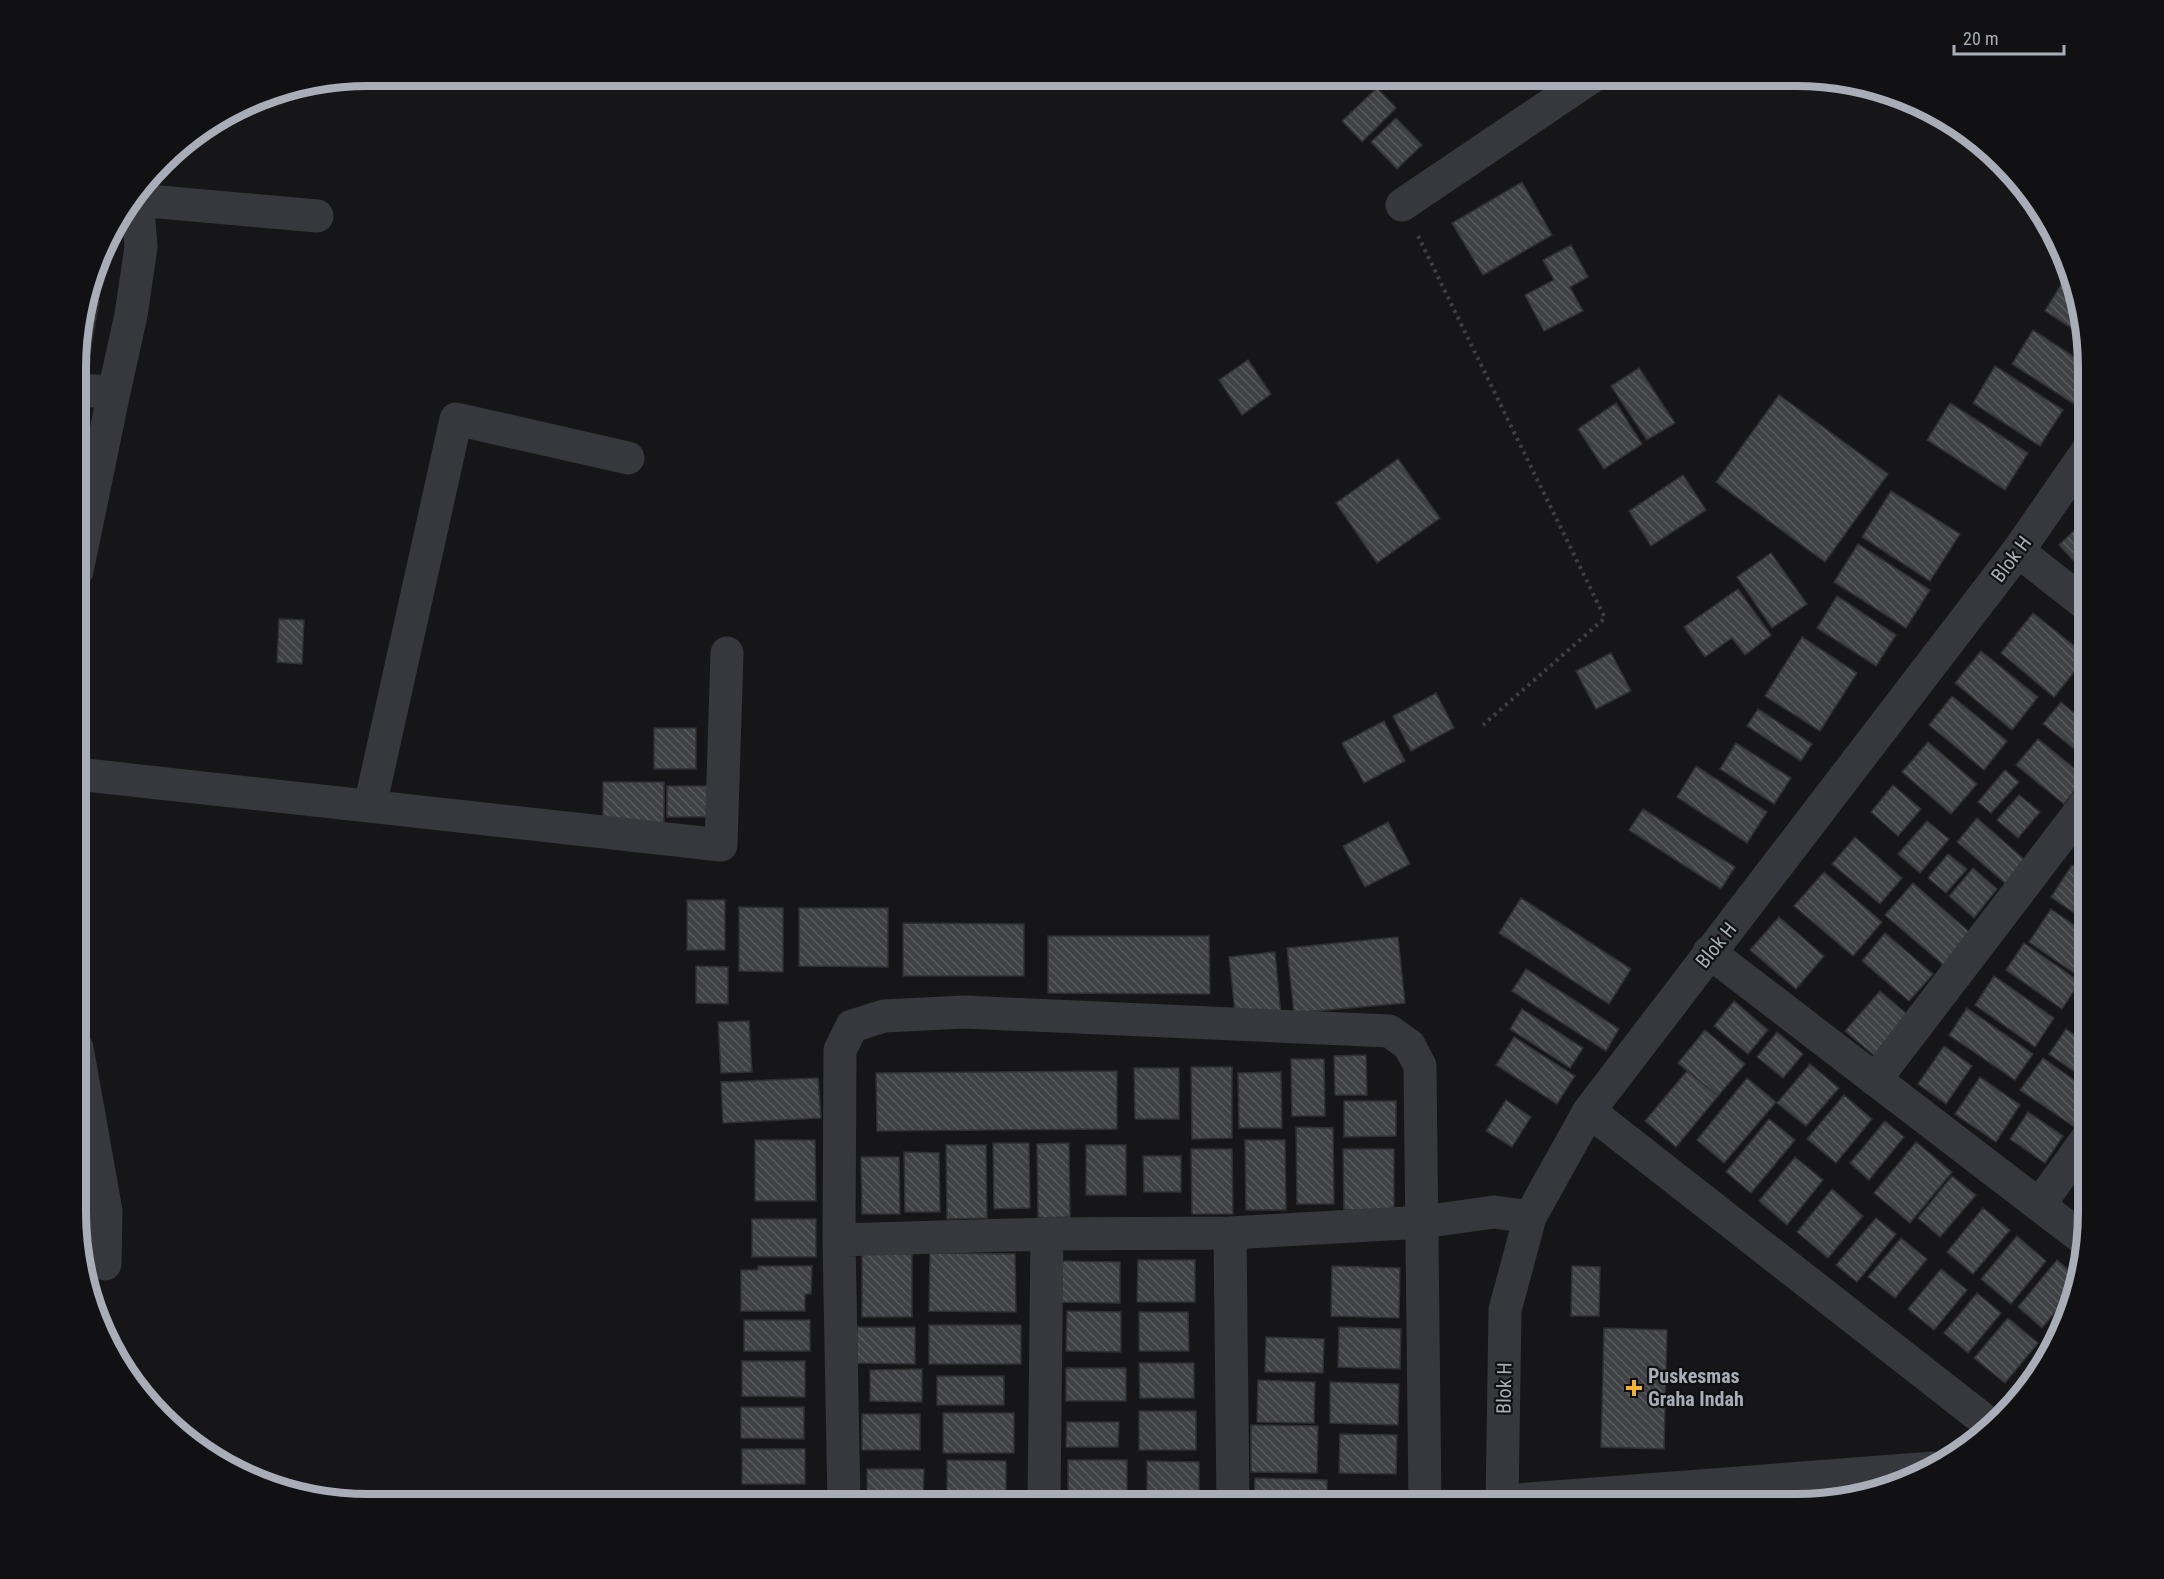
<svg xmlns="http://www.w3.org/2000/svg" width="2164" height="1579" viewBox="0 0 2164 1579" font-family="'Roboto Condensed',sans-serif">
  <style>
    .building { fill: url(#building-back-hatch); stroke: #303034; stroke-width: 1.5 }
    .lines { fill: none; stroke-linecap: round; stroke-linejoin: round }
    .path { stroke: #3d3f44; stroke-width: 4; stroke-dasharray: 3 4.5; stroke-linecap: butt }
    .minor { stroke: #37383d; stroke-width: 33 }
    .poi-dot { fill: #f2b134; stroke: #111113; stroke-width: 2 }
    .labels { text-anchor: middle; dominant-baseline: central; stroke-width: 4.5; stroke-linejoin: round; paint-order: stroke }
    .street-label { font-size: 20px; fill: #a8adb8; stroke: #111113 }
    .poi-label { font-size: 20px; font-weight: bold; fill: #a8adb8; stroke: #111113; text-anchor: start }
    .rim { fill: none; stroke: #a8adb8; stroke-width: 8 }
  </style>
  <defs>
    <pattern id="building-back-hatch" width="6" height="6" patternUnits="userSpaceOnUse" patternTransform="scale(1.5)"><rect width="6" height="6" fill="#404145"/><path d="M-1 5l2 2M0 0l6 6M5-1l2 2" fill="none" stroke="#595a5e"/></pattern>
  </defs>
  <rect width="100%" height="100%" fill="#161618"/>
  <path class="building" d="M1377,88L1396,108L1362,142L1342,121Z
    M1396,118L1422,145L1397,169L1371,142Z
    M1522,182L1552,235L1483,275L1452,223Z
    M1571,245L1588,277L1570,287L1583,311L1544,331L1525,295L1554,280L1543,260Z
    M2068,273L2085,337L2045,311Z
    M87,299L99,301L87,369L77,367V329Z
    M2033,330L2088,366V381L2074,404L2012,364Z
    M1248,360L1271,394L1242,415L1219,380Z
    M1995,366L2063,410L2040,446L1973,403Z
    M1639,368L1675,423L1647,440L1611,386Z
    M1779,395L1888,474L1825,562L1716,482Z
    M1616,403L1642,444L1604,469L1578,429Z
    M1950,403L2028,453L2005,490L1927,440Z
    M1398,459L1440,518L1377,563L1336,503Z
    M1683,475L1706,510L1651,546L1629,511Z
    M1891,491L1960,534L1930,581L1862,537Z
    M2088,517V570L2085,573L2059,545Z
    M1858,544L1930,590L1906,628L1834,582Z
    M1771,553L1807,604L1772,628L1737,577Z
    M1738,589L1771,635L1745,655L1732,638L1705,657L1684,627Z
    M1837,596L1896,635L1876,666L1817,628Z
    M2033,613L2087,656L2054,697L2001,653Z
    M279,619L304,620L302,664L277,662Z
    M1802,637L1857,673L1820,731L1765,696Z
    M1981,651L2038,697L2012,730L1955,683Z
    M1611,653L1631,691L1596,709L1576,671Z
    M1436,693L1454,728L1411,751L1393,716Z
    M1952,696L2007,741L1984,770L1929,725Z
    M2061,702L2088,725L2087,759L2043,724Z
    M1758,709L1812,744L1801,761L1747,726Z
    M1384,721L1405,761L1364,783L1342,743Z
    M654,728H696V769H654Z
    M2038,739L2085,777L2064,804L2016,765Z
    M1928,742L1977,784L1951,814L1902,772Z
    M1736,743L1791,778L1774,804L1720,769Z
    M1696,766L1767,812L1747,843L1677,797Z
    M2005,770L2019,782L1991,813L1978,802Z
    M603,782H664V823H603Z
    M1893,785L1921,809L1898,836L1871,812Z
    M667,786H712V817H667Z
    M2019,795L2040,812L2018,838L1997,820Z
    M1643,809L1735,867L1721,889L1629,830Z
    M1977,818L2033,867L2013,890L1957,842Z
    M1927,821L1949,839L1920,873L1898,854Z
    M1388,822L1410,864L1365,887L1343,846Z
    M1855,837L1902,878L1880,904L1832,864Z
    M1948,854L1967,869L1946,893L1928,878Z
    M2072,865L2088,877V916L2086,921L2051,897Z
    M1973,868L1997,889L1974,918L1949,896Z
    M1824,872L1882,922L1853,956L1794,906Z
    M1913,883L1973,935L1946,967L1885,915Z
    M1521,898L1631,969L1609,1004L1499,933Z
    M687,900H725V950H687Z
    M739,907L783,908V972L739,971Z
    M799,908H888V967L799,966Z
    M2051,909L2088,935L2087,982L2029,942Z
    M1779,917L1824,956L1796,989L1750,950Z
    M903,923L1024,924V976H903Z
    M1885,933L1933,974L1909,1001L1862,961Z
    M1048,936H1209L1210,994L1048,993Z
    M1398,937L1405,1003L1294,1013L1287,948Z
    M2024,943L2080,982L2062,1009L2006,970Z
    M1275,952L1281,1015L1236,1020L1229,957Z
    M696,966L728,967V1004L696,1003Z
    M1526,969L1619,1029L1606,1051L1512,991Z
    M1994,976L2054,1018L2035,1047L1975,1005Z
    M1880,991L1909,1016L1875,1056L1845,1031Z
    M1734,1001L1768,1030L1748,1054L1714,1026Z
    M2088,1003V1031L2075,1022Z
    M1967,1008L2033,1054L2015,1080L1949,1035Z
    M1522,1009L1583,1048L1570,1068L1510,1029Z
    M749,1021L752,1072L721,1073L718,1022Z
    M2066,1029L2088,1044V1081L2049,1054Z
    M1705,1030L1745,1064L1718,1096L1678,1063Z
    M1777,1032L1803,1054L1783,1078L1757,1057Z
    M1514,1037L1575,1076L1557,1104L1496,1065Z
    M1944,1046L1972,1066L1946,1104L1918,1084Z
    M1366,1055L1367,1095H1335L1334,1056Z
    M2043,1058L2088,1090V1109L2076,1128L2020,1090Z
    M1291,1059H1324L1325,1116H1292Z
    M1810,1064L1839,1088L1806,1126L1777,1103Z
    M1191,1067H1232V1138L1192,1139Z
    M1134,1068H1179V1119H1135Z
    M1117,1071V1129L877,1131L876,1073Z
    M1687,1071L1718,1096L1676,1147L1645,1121Z
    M1281,1072L1282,1128H1239L1238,1073Z
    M1980,1077L2020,1105L1996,1142L1955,1114Z
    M818,1078L821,1118L723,1123L721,1082Z
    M1747,1078L1776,1102L1724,1163L1697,1140Z
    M1844,1095L1872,1119L1836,1163L1807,1139Z
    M1506,1100L1531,1117L1512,1147L1486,1131Z
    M1344,1101H1396V1136L1344,1137Z
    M2028,1112L2063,1136L2045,1163L2010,1139Z
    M1769,1119L1795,1140L1751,1193L1726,1172Z
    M1885,1121L1904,1137L1869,1180L1850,1163Z
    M1296,1127L1333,1128L1334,1204H1297Z
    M755,1140H815L816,1201H755Z
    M1245,1140H1285L1286,1210H1246Z
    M1916,1142L1952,1172L1910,1223L1874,1193Z
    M993,1143H1029L1030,1208L994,1209Z
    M1069,1143L1070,1217L1038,1218L1037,1144Z
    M946,1145H986L987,1218L947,1219Z
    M1086,1145H1126V1195H1086Z
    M1191,1149H1232L1233,1214H1192Z
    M1343,1149H1394V1209L1344,1210Z
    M904,1152L939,1153L940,1212H905Z
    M1143,1156H1181V1192H1144Z
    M861,1157H899L900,1214H862Z
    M1795,1157L1823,1180L1787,1225L1759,1201Z
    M1952,1176L1976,1195L1940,1237L1918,1218Z
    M2088,1176V1203L2076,1194Z
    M1832,1189L1863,1216L1828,1258L1797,1232Z
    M1983,1208L2010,1230L1973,1274L1947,1252Z
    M1876,1218L1896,1234L1857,1282L1836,1265Z
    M752,1219H816V1257H752Z
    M2017,1236L2046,1261L2011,1304L1981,1279Z
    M1901,1238L1927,1259L1895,1298L1868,1277Z
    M930,1253L1015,1254L1016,1312L929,1311Z
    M862,1254H912V1317H862Z
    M1138,1260H1195V1302H1137Z
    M2057,1260L2077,1278L2075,1289L2042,1328L2018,1307Z
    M1060,1261L1120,1262V1303L1060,1302Z
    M758,1266H812L811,1294H805V1311H741V1270H758Z
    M1332,1266L1400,1268L1399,1318L1331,1316Z
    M1572,1266L1600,1267L1599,1316H1571Z
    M1941,1269L1967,1290L1934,1330L1908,1309Z
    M1977,1293L2001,1313L1968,1353L1944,1333Z
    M1067,1311L1121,1312V1352L1066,1351Z
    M1139,1312H1188L1189,1351H1139Z
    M2008,1318L2038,1343L2005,1383L1974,1358Z
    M744,1320H810V1351H744Z
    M929,1325H1021V1364H929Z
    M857,1327H915V1364L857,1363Z
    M1339,1327L1401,1329L1400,1369L1338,1367Z
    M1604,1328L1667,1330L1664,1449L1601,1447Z
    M1266,1337L1324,1339L1323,1373L1265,1372Z
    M2047,1352L2049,1354L2028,1390L2023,1395L2017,1389Z
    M742,1361H805V1397L742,1396Z
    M1139,1363H1194V1398H1140Z
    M1066,1368H1126V1401H1066Z
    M922,1369V1402L870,1401V1370Z
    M937,1376H1004V1405H937Z
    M1258,1380L1315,1382L1314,1423L1257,1422Z
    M1330,1382L1399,1384L1398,1425L1330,1423Z
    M741,1407H804V1439L741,1438Z
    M1139,1411H1196V1450H1139Z
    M943,1413H1014V1453H943Z
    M862,1414H920V1450H862Z
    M1067,1422H1119L1118,1447H1066Z
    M1251,1425L1318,1426L1317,1473L1251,1472Z
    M1340,1434L1397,1435L1396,1474L1339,1473Z
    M742,1449H805V1484H742Z
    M947,1460L1006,1461V1502H947Z
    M1068,1460H1127V1495H1068Z
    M1147,1461L1199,1462V1497H1147Z
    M867,1469H924L923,1500L867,1499Z
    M1255,1478L1327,1480V1504H1254Z
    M1848,1485V1492L1807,1502V1486Z
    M736,1493H796V1504H736Z
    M1337,1493L1390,1494V1504H1337Z"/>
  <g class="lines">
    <path class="path" d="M1418,236L1605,618L1483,725"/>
    <path class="minor" d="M137,200L317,216
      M1402,205L1593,76
      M77,390L114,392L131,315L141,247L137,196
      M2018,551L2088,606
      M77,571L114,392
      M77,774L721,845L727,653
      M370,806L456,419L628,458
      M1709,952L2086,1241
      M77,1048L106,1211L105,1264
      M1875,1080L2088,801
      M1589,1111L1988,1423
      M2040,1204L2088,1137
      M1230,1233L1233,1504
      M839,1240L1047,1234L1230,1233L1423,1222L1494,1212L1530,1217
      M1503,1501L1933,1468
      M844,1504L839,1240L840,1050L852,1026L884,1016L964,1012L1389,1031L1409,1045L1420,1066L1425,1504
      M1044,1504L1047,1234
      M1502,1504L1505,1310L1530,1217L1589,1111L2018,551L2088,450"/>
  </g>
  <path class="poi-dot" d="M1631 1379h6v6h6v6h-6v6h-6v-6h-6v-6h6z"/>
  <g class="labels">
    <g class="street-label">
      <text transform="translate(2011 559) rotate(-53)">Blok H</text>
      <text transform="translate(1716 945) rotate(-51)">Blok H</text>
      <text transform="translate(1504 1388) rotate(-89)">Blok H</text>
    </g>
    <g class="poi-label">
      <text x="1648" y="1376">Puskesmas<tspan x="1648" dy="23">Graha Indah</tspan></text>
    </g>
  </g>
  <path d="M0 0H2164V1579H0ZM368 86H1796A282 282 0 0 1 2078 368V1212A282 282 0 0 1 1796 1494H368A282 282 0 0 1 86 1212V368A282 282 0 0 1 368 86Z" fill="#111113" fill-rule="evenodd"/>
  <path class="rim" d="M368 86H1796A282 282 0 0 1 2078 368V1212A282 282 0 0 1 1796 1494H368A282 282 0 0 1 86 1212V368A282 282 0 0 1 368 86Z"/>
  <path d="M1954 45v9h110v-9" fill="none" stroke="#a8adb8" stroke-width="3"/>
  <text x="1963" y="45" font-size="18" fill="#a8adb8" stroke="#111113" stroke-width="4.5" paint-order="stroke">20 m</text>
</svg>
